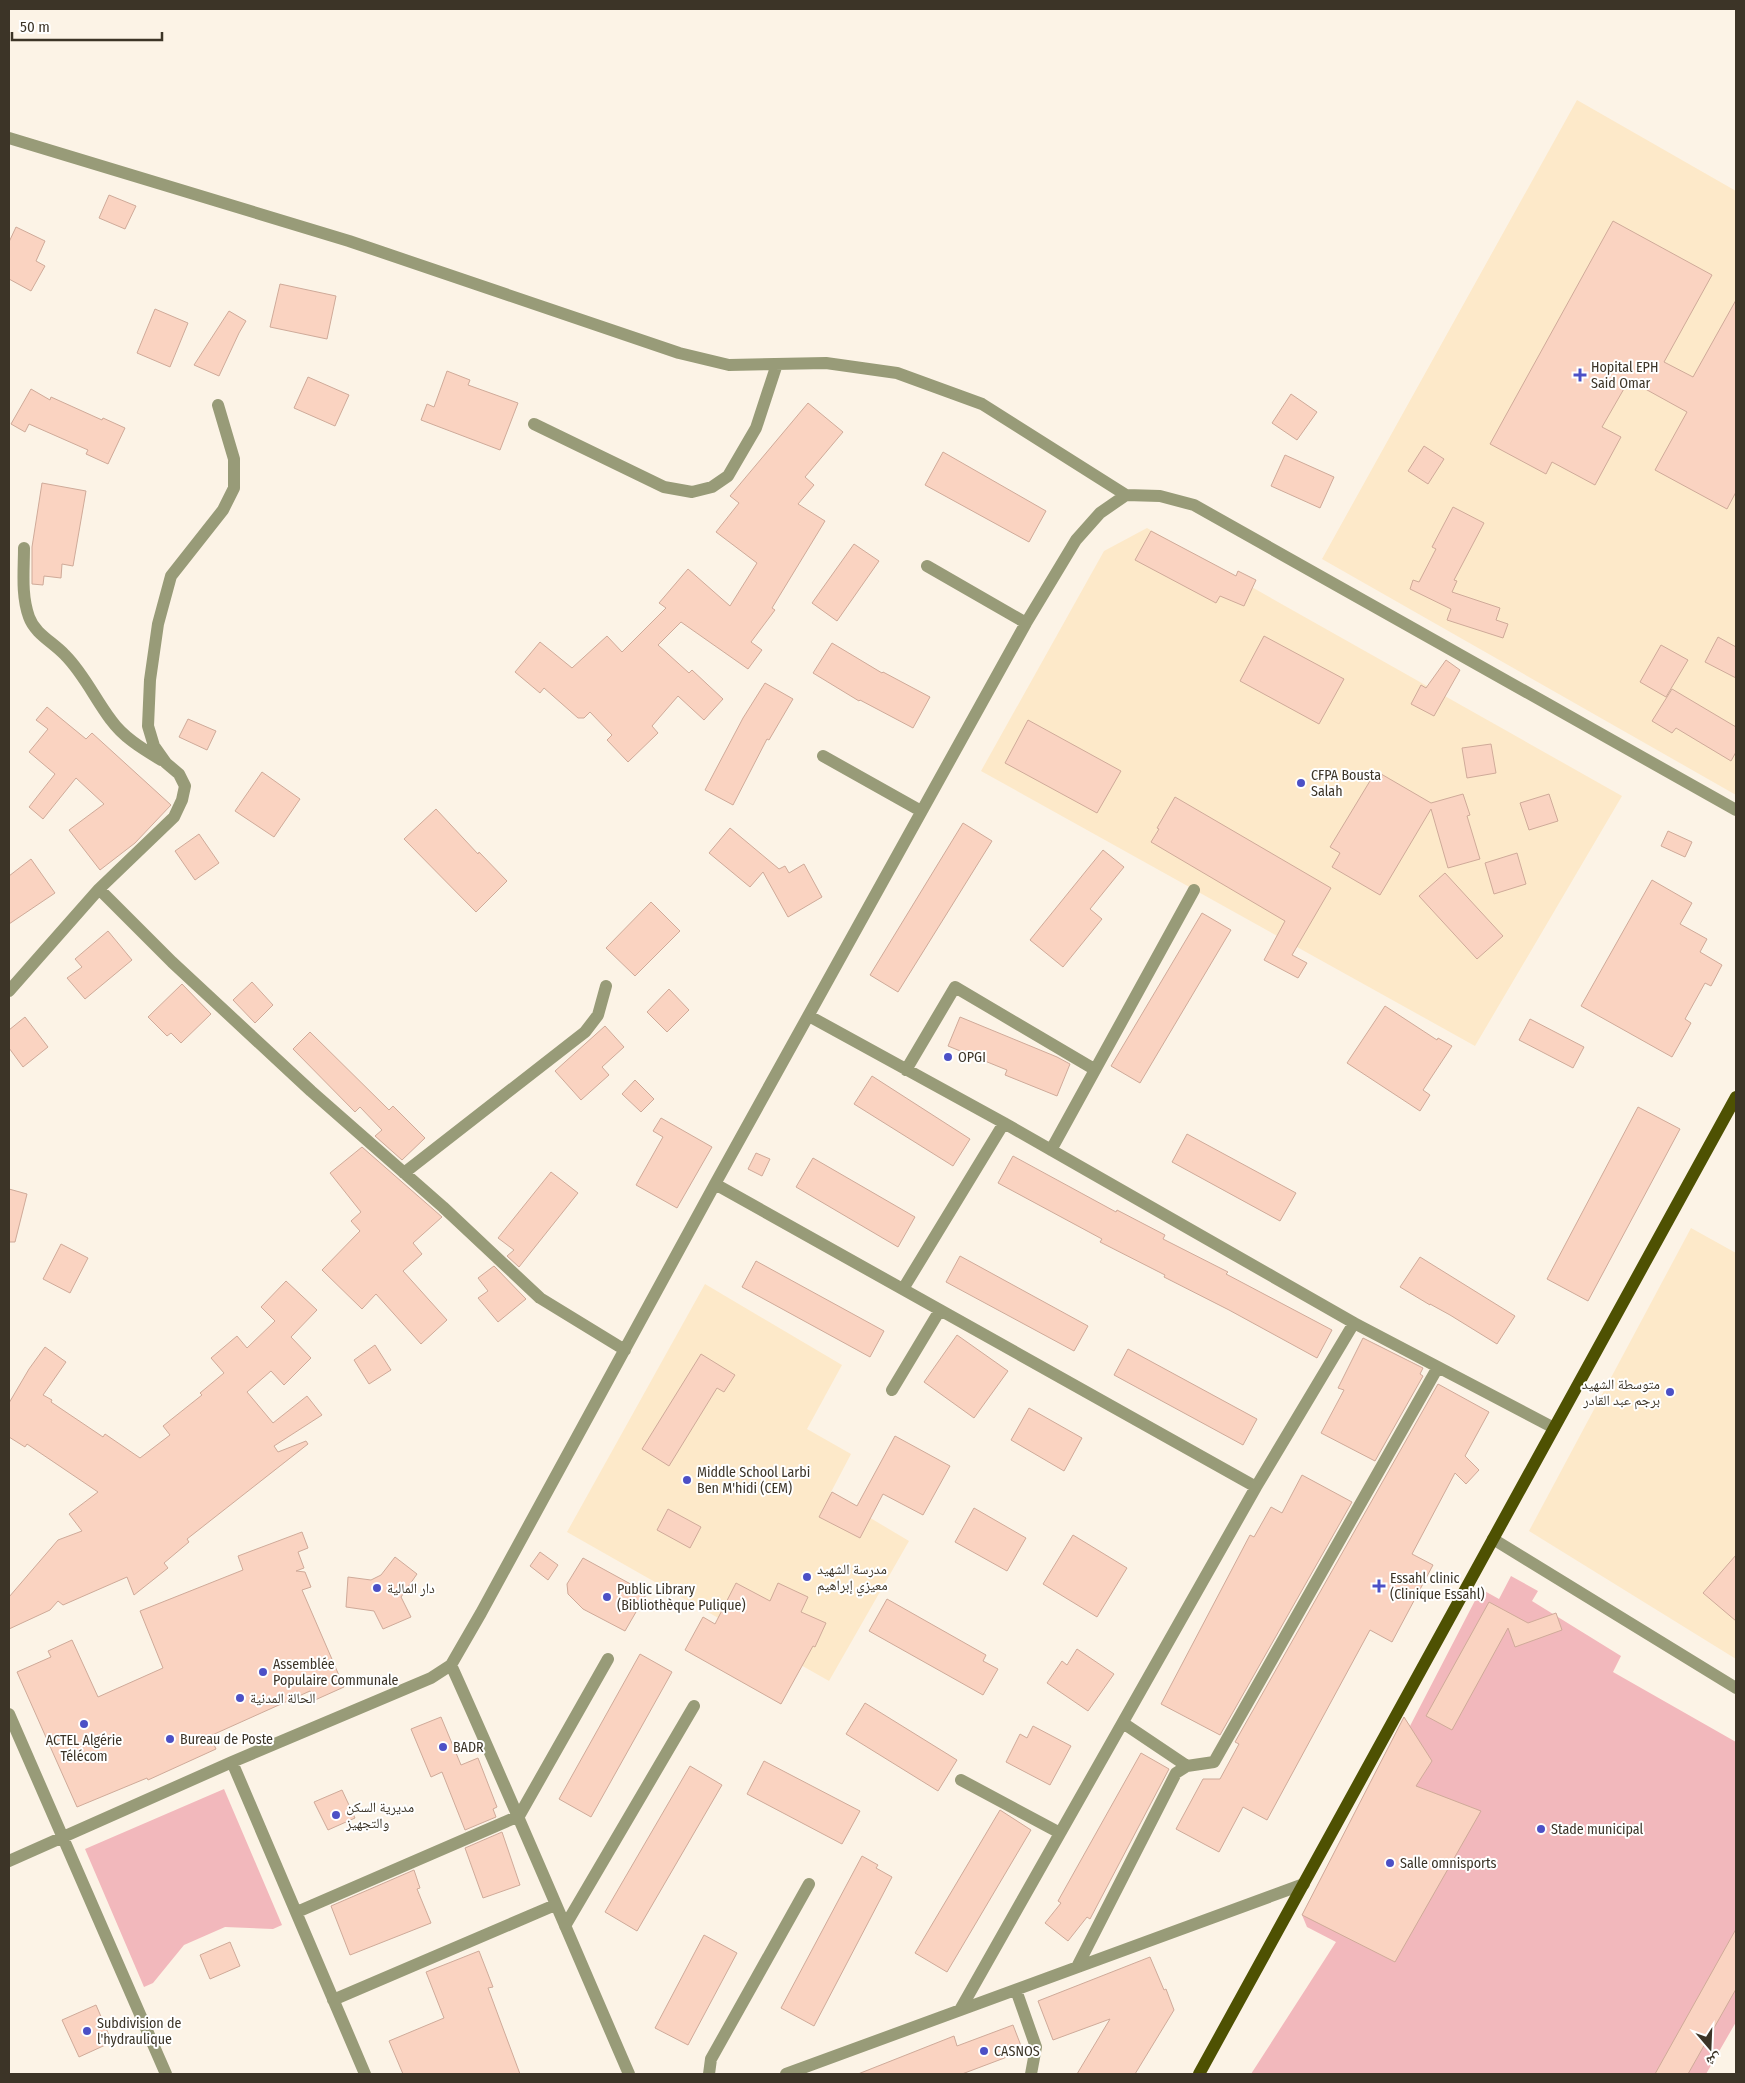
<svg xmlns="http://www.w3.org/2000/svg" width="1745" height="2083" viewBox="0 0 1745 2083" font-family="'Fira Sans Condensed','Noto Naskh Arabic',sans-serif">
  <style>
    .built { fill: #fde9c9 }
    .green { fill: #f2b8bc }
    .building { fill: #fad3c1; stroke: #cfaa99 }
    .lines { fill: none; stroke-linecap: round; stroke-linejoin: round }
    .minor { stroke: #989b78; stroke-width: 12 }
    .major { stroke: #4e5102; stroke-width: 12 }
    .poi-dot { fill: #4c50c6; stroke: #fff; stroke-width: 2 }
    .labels { text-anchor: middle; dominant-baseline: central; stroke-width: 4; stroke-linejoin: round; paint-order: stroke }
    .poi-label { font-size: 14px; fill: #3c3427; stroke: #fff; text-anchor: start }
  </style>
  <rect width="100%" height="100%" fill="#fcf3e6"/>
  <path class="built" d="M1577,100L1736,191V795L1322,559Z
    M1147,528L1622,796L1475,1046L981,771L1104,551Z
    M1691,1228L1736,1253V1659L1529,1531Z
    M705,1284L842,1365L807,1429L851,1454L830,1494L909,1541L829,1681L567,1532Z"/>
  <path class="green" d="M1511,1576L1538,1591L1532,1601L1621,1656L1613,1672L1736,1742V2022L1706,2074H1251L1336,1942L1307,1927L1302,1915L1404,1717L1410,1726L1481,1589L1499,1599Z
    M224,1789L282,1925L273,1929L225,1927L184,1945L153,1983L144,1987L85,1849Z"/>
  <path class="building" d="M109,195L136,206L125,229L99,218Z
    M1613,221L1712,275L1664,362L1693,377L1736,300V492L1727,509L1655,470L1687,412L1629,380L1602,427L1621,437L1595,485L1552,462L1546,474L1490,444Z
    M16,227L45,241L36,261L45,266L31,291L9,279V242Z
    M280,284L336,296L327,339L270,327Z
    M155,309L188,323L170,367L137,353Z
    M229,311L246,321L239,333L219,376L194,365Z
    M447,371L470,380L468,385L518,403L500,450L421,420L427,404L434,407Z
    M308,377L349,395L335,426L294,408Z
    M31,389L50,400L51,397L102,420L103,418L125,428L108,464L86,454L88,450L29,424L25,432L11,424Z
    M1291,394L1317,412L1297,440L1272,423Z
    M808,403L843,432L805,477L814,485L798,504L825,521L772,608L775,610L751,642L762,650L748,669L681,622L658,645L689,673L692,670L723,699L704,720L678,696L652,726L658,733L628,762L607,740L612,735L590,712L584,718H578L544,688L540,693L515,672L540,642L572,668L607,636L622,652L666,608L659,603L688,569L730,606L757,563L716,532L739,503L730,496Z
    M1424,446L1444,459L1428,484L1408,471Z
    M943,452L1046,511L1029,542L925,485Z
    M1285,455L1334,477L1320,508L1271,486Z
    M42,483L86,491L73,566L62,564L61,578L44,576L43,585L32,584V547Z
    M1453,507L1484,523L1454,580L1457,581L1452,592L1500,608L1496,620L1508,624L1503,638L1447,620L1451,609L1410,589L1413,580L1419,582L1436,549L1432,547Z
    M1151,531L1236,576L1238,571L1256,580L1244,606L1220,596L1216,603L1135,560Z
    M854,544L879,561L837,621L812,603Z
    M1264,636L1344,679L1319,724L1240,681Z
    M1718,637L1736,647V678L1705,662Z
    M832,643L882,673L883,672L930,697L913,728L860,700L859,701L813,673Z
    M1661,645L1688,660L1666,697L1640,682Z
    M1446,660L1460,670L1434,716L1411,704L1421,685L1426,688Z
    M765,683L793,699L769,740L767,739L733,805L705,790L743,718Z
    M1672,689L1736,727V752L1731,761L1676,728L1672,733L1652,721Z
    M47,707L86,739L92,733L171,805L135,843L100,870L69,830L104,804L76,778L43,819L29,807L55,774L29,752L48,729L36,720Z
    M188,719L216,731L207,750L179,737Z
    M1028,720L1121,771L1097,813L1005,763Z
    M1491,744L1496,773L1467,778L1462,748Z
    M1376,771L1431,803L1463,794L1470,815L1467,816L1480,859L1448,868L1431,809L1380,895L1332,867L1340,853L1330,847Z
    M262,772L300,799L274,837L235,811Z
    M1549,794L1558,821L1529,830L1520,803Z
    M1175,797L1331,888L1292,955L1307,963L1298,978L1264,960L1285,921L1151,842L1159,829L1157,828Z
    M436,809L478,854L479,852L507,881L476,912L404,839Z
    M963,823L992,841L898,992L870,975Z
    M730,828L779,869L785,866L789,873L804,864L822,897L788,917L763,872L750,887L709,853Z
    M1668,831L1692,842L1685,857L1661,846Z
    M199,834L219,863L195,880L175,851Z
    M1103,850L1124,867L1090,909L1102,919L1063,967L1030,940Z
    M1517,853L1526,884L1494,894L1485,863Z
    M31,859L55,893L9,924V876Z
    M1445,873L1503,936L1477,959L1419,896Z
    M1652,880L1692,903L1680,924L1707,939L1700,952L1722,965L1711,986L1705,983L1685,1019L1691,1023L1672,1057L1581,1006Z
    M651,902L680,931L635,976L606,948Z
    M1202,913L1231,930L1140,1083L1111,1066Z
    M108,931L132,960L85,999L67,978L82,967L75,959Z
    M252,982L273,1005L255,1023L233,1000Z
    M182,984L211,1014L181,1043L171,1033L167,1036L148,1017Z
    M669,989L689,1010L667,1032L647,1012Z
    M1385,1006L1437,1040L1438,1038L1452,1046L1423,1090L1430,1095L1420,1111L1347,1063Z
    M25,1017L48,1047L23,1067L9,1048V1030Z
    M960,1017L1057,1057L1070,1064L1057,1096L1005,1075L1007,1070L948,1046Z
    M1530,1019L1584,1047L1573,1068L1519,1040Z
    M605,1026L624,1047L602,1067L609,1075L581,1100L555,1071Z
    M310,1032L389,1110L393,1106L425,1138L402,1160L375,1136L382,1130L360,1107L355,1112L293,1049Z
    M872,1076L970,1139L953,1166L854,1104Z
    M635,1080L654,1099L641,1112L622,1094Z
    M1638,1107L1680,1129L1588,1301L1547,1279Z
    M661,1118L712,1147L677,1208L636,1185L663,1137L653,1131Z
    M1187,1134L1296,1193L1280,1221L1172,1162Z
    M362,1147L442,1217L413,1243L422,1254L403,1271L447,1320L421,1344L376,1294L362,1309L322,1270L360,1231L351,1221L361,1212L330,1173Z
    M756,1153L770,1159L762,1176L748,1169Z
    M1013,1156L1116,1212L1117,1210L1165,1235L1163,1239L1228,1272L1226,1274L1332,1330L1317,1358L1229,1310L1164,1277L1165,1275L1100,1242L1102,1239L998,1183Z
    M813,1158L915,1217L898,1247L796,1187Z
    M551,1172L578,1193L519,1267L507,1256L514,1250L498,1238Z
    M9,1189L27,1194L15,1242H9Z
    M61,1244L88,1258L70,1293L43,1279Z
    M960,1256L1088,1326L1074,1351L946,1282Z
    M1420,1257L1515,1316L1497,1344L1450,1315L1430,1304V1305L1400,1287Z
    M756,1261L884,1331L870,1357L742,1287Z
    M494,1266L526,1299L498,1322L478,1298L488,1291L478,1278Z
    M286,1281L317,1310L291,1337L311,1358L284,1385L271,1371L247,1392L273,1423L307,1396L322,1415L274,1446L278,1452L306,1441L308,1444L187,1539L189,1542L164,1563L168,1568L134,1595L127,1577L63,1605L58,1601L50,1610L9,1629V1597L58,1540L82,1531L69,1514L98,1492L27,1444L25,1447L9,1437V1403L29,1369L45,1347L66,1362L43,1395L52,1400L51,1402L103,1437L105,1434L140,1458L170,1435L163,1426L202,1395L200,1393L224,1373L211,1358L237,1336L247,1348L275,1321L261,1307Z
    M957,1335L1008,1371L974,1418L924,1382Z
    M1363,1338L1423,1368L1420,1374L1423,1376L1375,1461L1321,1433L1344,1390L1338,1388Z
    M375,1345L391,1370L369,1384L354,1360Z
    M1128,1349L1257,1419L1243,1445L1114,1375Z
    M701,1354L735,1375L724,1392L717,1388L669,1466L642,1449Z
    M1438,1384L1489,1412L1465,1456L1479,1470L1466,1484L1455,1473L1412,1554L1433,1565L1392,1642L1370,1630L1267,1820L1243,1807L1219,1852L1176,1829L1203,1779H1220L1239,1744L1235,1742Z
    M1029,1408L1082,1438L1064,1471L1011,1440Z
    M895,1436L950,1466L923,1515L883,1494L860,1538L819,1517L832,1492L857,1506Z
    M1302,1475L1352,1502L1220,1735L1161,1704L1250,1535L1254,1537L1271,1507L1282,1513Z
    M974,1508L1026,1538L1007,1571L955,1542Z
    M668,1509L701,1527L690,1548L657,1530Z
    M302,1532L308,1548L298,1552L304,1568L296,1571L305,1572L311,1587L302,1590L344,1687L315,1700L310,1691L210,1736L216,1749L148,1780L147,1778L77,1807L17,1672L51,1657L48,1651L72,1640L98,1697L163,1668L140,1611L243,1570L238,1556Z
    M1073,1535L1127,1568L1097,1617L1043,1584Z
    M540,1552L558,1565L548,1580L530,1566Z
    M1736,1555V1621L1703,1593Z
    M395,1557L417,1574L401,1597L411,1617L383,1629L374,1611L346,1607L348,1577L371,1580L381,1575Z
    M583,1558L647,1593L625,1631L583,1609L568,1594L567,1584Z
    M736,1583L770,1601L778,1583L808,1597L801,1612L826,1623L815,1647L813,1646L781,1704L685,1650L703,1617L715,1624Z
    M887,1599L986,1655L983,1661L998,1669L983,1695L869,1631Z
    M1489,1602L1528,1623L1556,1613L1562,1630L1515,1647L1508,1628L1452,1730L1426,1716Z
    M1077,1649L1114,1674L1088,1711L1047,1683L1062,1661L1067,1665Z
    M640,1654L672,1672L591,1817L559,1799Z
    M865,1703L957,1760L938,1791L846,1734Z
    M441,1717L461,1765L478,1758L497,1807L493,1809L496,1817L465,1830L442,1772L431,1777L411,1729Z
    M1404,1717L1432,1761L1416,1786L1481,1811L1395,1962L1302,1915Z
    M1033,1726L1071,1746L1050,1785L1006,1762L1020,1734L1027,1738Z
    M1141,1753L1169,1769L1090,1919L1087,1917L1068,1941L1045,1923L1061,1903L1058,1901Z
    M764,1761L860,1811L842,1844L747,1794Z
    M690,1766L722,1785L637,1931L605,1912Z
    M342,1790L355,1818L328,1830L314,1802Z
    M1000,1810L1031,1830L947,1972L915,1953Z
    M502,1832L520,1885L483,1898L465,1848Z
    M862,1856L878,1865L876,1868L892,1877L814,2026L781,2008Z
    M414,1870L420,1888L417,1889L431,1923L350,1955L331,1906Z
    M1736,1929V1989L1688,2074H1655Z
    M704,1935L737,1953L688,2045L655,2028Z
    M230,1942L240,1966L210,1979L200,1955Z
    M479,1951L493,1987L488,1988L520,2074H403L389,2041L444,2018L426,1972Z
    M1150,1957L1164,1990L1166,1989L1174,2010L1135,2074H1077L1110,2019L1053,2040L1038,2001Z
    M96,2005L112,2042L79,2057L62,2020Z
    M1013,2025L1023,2051L962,2074H858L954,2036L957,2046Z"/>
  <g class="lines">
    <path class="minor" d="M9,138L349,241L679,353L729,365L826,363L897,373L982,404L1126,495L1160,496L1194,505L1736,810
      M534,424L664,487L692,492L712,487L728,476L756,428L777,364
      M24,548C24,570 21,595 29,617C35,634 53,642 65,655C84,674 95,699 111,720C124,738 143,749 161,760
      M927,566L1026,623
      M823,756L921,811
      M99,889L174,817L182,800L185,786L179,774L166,763L154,746L148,726L150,680L158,624L171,576L223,510L234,488V459L218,405
      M9,991L99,889L172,962L311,1091L443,1207L540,1298L625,1350
      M809,1016L1004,1123L1354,1323L1554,1428
      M906,1070L955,987L1094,1069
      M1051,1150L1194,890
      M404,1173L585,1032L598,1015L606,986
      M715,1184L1256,1487
      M903,1289L1004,1123
      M892,1390L940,1310
      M1493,1539L1736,1688
      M451,1665C512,1800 570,1938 629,2074
      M9,1714L166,2074
      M1123,1723L1187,1766
      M232,1762L365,2074
      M961,1780L1060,1833
      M9,1861L232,1762L431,1678L451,1665L481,1613L715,1184L1026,623L1076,540L1100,513L1126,495
      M297,1912L519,1816L608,1659
      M565,1926L694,1706
      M1077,1967L1176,1773L1187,1766L1214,1762L1438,1367
      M1016,1990L1036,2047L1031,2074
      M333,2000L555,1905
      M960,2010L1256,1487L1354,1323
      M709,2074L711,2059L809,1884
      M786,2074L1304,1884"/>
    <path class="major" d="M1199,2074L1736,1097"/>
  </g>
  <g class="poi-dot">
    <path d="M1577.5 367.5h5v5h5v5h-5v5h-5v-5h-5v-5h5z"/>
    <circle cx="1301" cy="783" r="5"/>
    <circle cx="948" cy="1057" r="5"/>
    <circle cx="1670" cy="1392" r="5"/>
    <circle cx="687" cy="1480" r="5"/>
    <circle cx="807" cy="1577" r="5"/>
    <path d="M1376.5 1578.5h5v5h5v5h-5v5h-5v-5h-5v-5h5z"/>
    <circle cx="377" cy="1588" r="5"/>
    <circle cx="607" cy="1597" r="5"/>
    <circle cx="263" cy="1672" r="5"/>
    <circle cx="240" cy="1698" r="5"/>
    <circle cx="84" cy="1724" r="5"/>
    <circle cx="170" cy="1739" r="5"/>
    <circle cx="443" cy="1747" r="5"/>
    <circle cx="336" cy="1815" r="5"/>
    <circle cx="1541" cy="1829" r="5"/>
    <circle cx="1390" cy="1863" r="5"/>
    <circle cx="87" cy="2031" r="5"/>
    <circle cx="984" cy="2051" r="5"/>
  </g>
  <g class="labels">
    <g class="poi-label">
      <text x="1591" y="367">Hopital EPH<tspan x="1591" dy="16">Said Omar</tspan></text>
      <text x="1311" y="775">CFPA Bousta<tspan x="1311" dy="16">Salah</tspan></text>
      <text x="958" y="1057">OPGI</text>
      <text x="1660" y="1384" text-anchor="end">متوسطة الشهيد<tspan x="1660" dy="16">برجم عبد القادر</tspan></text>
      <text x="697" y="1472">Middle School Larbi<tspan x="697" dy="16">Ben M'hidi (CEM)</tspan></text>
      <text x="817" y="1569">مدرسة الشهيد<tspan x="817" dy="16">معيزي إبراهيم</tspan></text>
      <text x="1390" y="1578">Essahl clinic<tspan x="1390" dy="16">(Clinique Essahl)</tspan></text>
      <text x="387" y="1588">دار المالية</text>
      <text x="617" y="1589">Public Library<tspan x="617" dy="16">(Bibliothèque Pulique)</tspan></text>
      <text x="273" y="1664">Assemblée<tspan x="273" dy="16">Populaire Communale</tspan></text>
      <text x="250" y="1698">الحالة المدنية</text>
      <text x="180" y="1739">Bureau de Poste</text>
      <text x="84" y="1740" text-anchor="middle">ACTEL Algérie<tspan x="84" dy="16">Télécom</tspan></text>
      <text x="453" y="1747">BADR</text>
      <text x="346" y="1807">مديرية السكن<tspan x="346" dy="16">والتجهيز</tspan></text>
      <text x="1551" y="1829">Stade municipal</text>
      <text x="1400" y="1863">Salle omnisports</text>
      <text x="97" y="2023">Subdivision de<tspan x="97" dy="16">l'hydraulique</tspan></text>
      <text x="994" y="2051">CASNOS</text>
    </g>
  </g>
  <rect width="1745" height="2083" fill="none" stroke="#3c3427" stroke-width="20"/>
  <g transform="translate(1710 2048) rotate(161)" stroke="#ffffff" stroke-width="4" paint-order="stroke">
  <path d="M0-4L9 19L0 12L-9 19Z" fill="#3c3427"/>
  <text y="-8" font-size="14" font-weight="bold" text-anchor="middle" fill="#3c3427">ش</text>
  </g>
  <path d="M12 32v8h150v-8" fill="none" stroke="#3c3427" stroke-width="2.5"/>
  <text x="20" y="32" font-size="15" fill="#3c3427" stroke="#ffffff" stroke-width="4" paint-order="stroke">50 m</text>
</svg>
